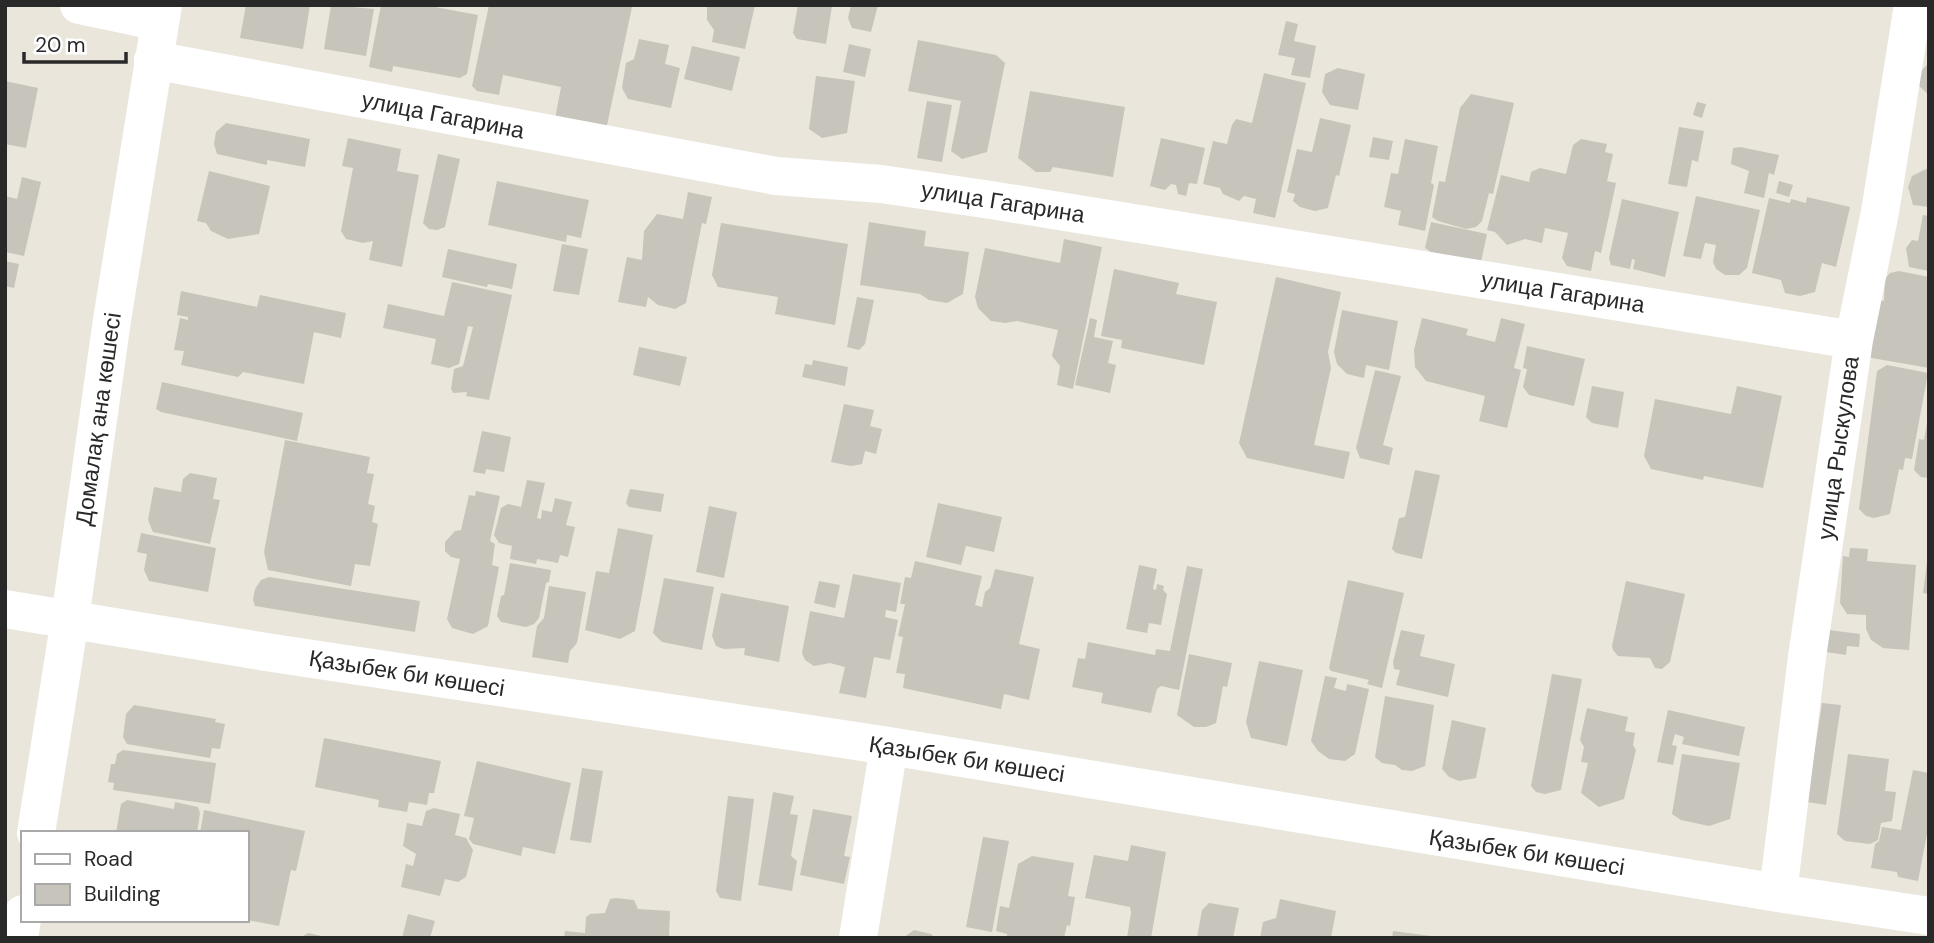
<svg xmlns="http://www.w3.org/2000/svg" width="1934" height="943" viewBox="0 0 1934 943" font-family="'DM Sans',sans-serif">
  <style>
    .building { fill: #c6c4bb }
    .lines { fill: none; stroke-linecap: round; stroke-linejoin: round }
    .street { stroke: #fff; stroke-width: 38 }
    .labels { text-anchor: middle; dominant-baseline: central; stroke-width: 7; stroke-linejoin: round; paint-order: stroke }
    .street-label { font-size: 23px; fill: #292929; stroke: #fff }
  </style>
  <rect width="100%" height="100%" fill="#eae6dc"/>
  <path class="building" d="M246,5H310L303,49L240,38Z
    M331,5L374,9L366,56L324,49Z
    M381,5H424L478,15L467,74L460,78L393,66L392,72L369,67Z
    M489,5H622L632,7L606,130L555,119L561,87L503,75L499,95L477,91L472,86Z
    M707,5H755L745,49L712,42L714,30L707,20Z
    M798,5L832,6L826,44L797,39L793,33Z
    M851,5H878L871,32L852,28L848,18Z
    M1286,21L1298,24L1294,41L1316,46L1310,78L1291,75L1295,58L1278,55Z
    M639,39L669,45L665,64L680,68L671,108L628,99L622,88L626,63L634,59Z
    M918,40L996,55L1005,63L987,152L962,159L951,151L961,101L908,91Z
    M849,44L871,49L865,77L843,72Z
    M692,46L740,57L732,91L684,79Z
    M1929,63V95L1918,85L1920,72Z
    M1338,68L1365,74L1358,110L1330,105L1322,92L1325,74Z
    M1264,73L1306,83L1275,218L1253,213L1256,199L1244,196L1239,201L1223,194L1220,188L1203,184L1213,141L1227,144L1232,125L1236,119L1252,123Z
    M816,76L855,81L847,133L822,138L809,129Z
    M5,81L38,88L26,148L5,144Z
    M1030,91L1125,107L1113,177L1053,167L1050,172H1036L1018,158Z
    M1471,94L1514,103L1493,194L1489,193L1482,221L1476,227L1466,229L1438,221L1432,217L1439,181L1445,182L1460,108Z
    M927,101L952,105L942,162L917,158Z
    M1697,102L1706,104L1702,118L1693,115Z
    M1320,118L1351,125L1339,176L1336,175L1328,208L1315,211L1300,207L1293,201L1295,194L1287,192L1297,149L1312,152Z
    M226,123L310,139L305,167L267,160V165L217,154L214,144L216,132Z
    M1679,127L1704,131L1698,162L1692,160L1687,187L1668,184Z
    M1373,137L1393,141L1389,160L1369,157Z
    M348,138L401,149L397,171L419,175L402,267L369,260L373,241L363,243L346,239L341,231L353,168L342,166Z
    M1161,138L1205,148L1197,184L1189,183L1186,196L1178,194L1176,185L1171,184L1165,190L1150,186Z
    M1405,139L1438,146L1431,183L1434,185L1425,231L1398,225L1401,211L1384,207L1391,173L1398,174Z
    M1581,139L1607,144L1605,152L1613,154L1607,181L1616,183L1601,253L1595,251L1591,271L1567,266L1562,258L1568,233L1545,228L1542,243L1525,239L1507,245L1495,232L1487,230L1501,175L1529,182L1531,172L1540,168L1566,174L1573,145Z
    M1740,147L1779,155L1774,175L1769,173L1764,198L1744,193L1749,171L1731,164L1733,148Z
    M438,154L460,159L445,227L437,230L429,229L423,223Z
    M1926,169L1929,170V207L1913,205L1908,187L1912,176Z
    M209,171L270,186L259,234L228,239L211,231L206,223L197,221Z
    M22,177L41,182L24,256L5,252V196L17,199Z
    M497,181L589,200L581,238L567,235L566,242L488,225Z
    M1779,181L1793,185L1789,197L1776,193Z
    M688,192L712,197L706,224L702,223L686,303L675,309L658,305L648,297L646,307L618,302L627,257L642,260L644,231L657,214L683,219Z
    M1696,196L1760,210L1747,268L1739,275H1725L1716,269L1713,262L1716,245L1705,243L1701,259L1683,256Z
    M1807,197L1850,207L1836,267L1822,263L1815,292L1800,296L1785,293L1781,280L1752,273L1769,198L1790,203L1791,199L1806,203Z
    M1622,199L1679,212L1665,277L1633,269L1635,260L1632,259L1630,269L1611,265L1609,258Z
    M1923,215L1929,216V271L1909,267L1906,248L1912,240L1918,241Z
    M869,222L926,231L924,246L969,252L963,294L947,303L929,300L920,294L860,285Z
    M1431,222L1487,234L1481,262L1431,252L1425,248Z
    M721,223L848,244L835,325L775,314L778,297L718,287L712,275Z
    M1064,239L1102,247L1073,389L1057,385L1060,366L1052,356L1058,330L1017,321L1005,323L991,321L978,308L975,297L985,248L1060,263Z
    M562,244L588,249L579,295L553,291Z
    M448,249L517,264L512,289L488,284L487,287L442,277Z
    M5,261L19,264L14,288L5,286Z
    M1114,269L1179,283L1176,294L1217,302L1204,365L1121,348L1122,340L1101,336Z
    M1899,271L1929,277V368L1866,357L1876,299L1884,301L1885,279L1890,273Z
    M1276,277L1341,292L1328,352L1331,368L1314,445L1350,452L1344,479L1247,458L1239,443Z
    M452,282L512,295L489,400L466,396L467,392L453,393L451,389L454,369L463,366L473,327L468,326L459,364L449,368L431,364L436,339L383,328L388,304L444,316Z
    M181,291L257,307L260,295L346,313L341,338L314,332L304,384L243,372L238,377L181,365L184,351L174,350L180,318L188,320V317L177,315Z
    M857,297L874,300L865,344L859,350L847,347Z
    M1342,310L1398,321L1389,370L1366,365L1364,378L1347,374L1337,364L1334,352Z
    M1090,318L1097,320L1094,337L1113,341L1108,363L1116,365L1110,393L1075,385Z
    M1422,318L1468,329L1466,335L1495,342L1501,318L1525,324L1514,368L1521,370L1507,428L1479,421L1485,396L1426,381L1415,367L1414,350Z
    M1527,346L1585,359L1574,406L1529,395L1523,387L1527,369L1523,368Z
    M639,347L687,357L680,386L633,375Z
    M813,360L848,367L845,386L802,377L805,364L812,365Z
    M1887,365L1928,373L1912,459L1905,458L1903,470L1899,469L1890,514L1874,518L1866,516L1859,509L1877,371Z
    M1375,370L1401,376L1383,445L1393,448L1389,465L1360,458L1356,448Z
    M162,382L303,413L297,441L161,412L156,409Z
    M1592,386L1624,392L1618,428L1592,423L1586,417Z
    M1737,386L1782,396L1763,488L1704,476L1703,480L1651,469L1644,456L1655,399L1731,414Z
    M844,404L874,410L870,426L882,429L876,454L865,451L862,464L851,466L831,462Z
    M1927,423L1929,424V478L1921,477L1914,470L1919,439L1924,440Z
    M482,431L511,437L504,472L486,469L485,474L473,472Z
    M285,440L370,457L367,473L374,474L368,504L375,506L372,522L378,524L370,566L355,564L351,586L268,570L264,552Z
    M1415,470L1440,475L1422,559L1396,553L1392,549L1399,518L1405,517Z
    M190,473L217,478L213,499L220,500L210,544L153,532L148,520L154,487L181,492L183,479Z
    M527,480L545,483L537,518L541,519L542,510L552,512L555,498L572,502L566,525L575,527L568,557L560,555L558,563L537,559L536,564L510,559L512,546L499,543L494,535L501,508L508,504L521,507Z
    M630,489L664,494L661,512L629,507L626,503Z
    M476,491L500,496L490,541L495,544L492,565L499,567L488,626L473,634L452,628L447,619L460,559L451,557L445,551V542L455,531L461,530L469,495L475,496Z
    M938,503L1002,517L994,552L966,546L961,565L926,557Z
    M709,506L737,512L724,578L696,572Z
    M618,528L653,535L635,631L620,639L585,630L596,571L609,573Z
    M141,533L216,548L208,592L149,581L144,570L147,554L137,552Z
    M1850,548L1868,549L1867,561L1916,565L1909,650L1883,648L1871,640L1866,629V615L1847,614L1840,603L1843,556L1849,557Z
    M915,561L982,576L975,605L982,607L985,592L990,588L995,569L1034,577L1019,644L1040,649L1029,700L1004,694L1001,709L903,688L905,674L896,673L903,637L898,636L905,604H900L905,577L911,578Z
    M1927,562H1929V594L1923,593Z
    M510,563L551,570L549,582L546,583L539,618L534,624L526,627L501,622L497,616L501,596L504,595Z
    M1139,565L1157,569L1153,589L1156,590L1157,584L1164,586L1163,590L1167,594L1161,625L1149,623L1147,633L1126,629Z
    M1187,566L1203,569L1179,690L1161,686L1157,689L1151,713L1101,703L1103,693L1072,687L1078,658L1085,659L1088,642L1155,655L1156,649L1170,651Z
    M853,574L901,583L896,612L886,610L885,617L898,620L890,660L874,657L866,698L839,693L845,667L830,663L814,666L805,660L802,653L810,611L844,618Z
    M269,577L420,601L415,632L255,606L253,600L255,589L261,580Z
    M664,578L714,587L702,650L662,642L653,633Z
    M1348,580L1404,593L1382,688L1367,684L1369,680L1331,671L1329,668Z
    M819,581L840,585L835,608L814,603Z
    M1626,581L1685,594L1670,662L1662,669L1655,668L1650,658L1618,656L1613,650L1612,646Z
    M549,586L586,592L577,643L570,651L568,663L532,657L537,626L544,618Z
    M721,593L789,606L779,662L744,655L745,648L724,649L716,646L712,636Z
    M1401,630L1425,635L1420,656L1455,664L1448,697L1396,685L1400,670L1394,669L1393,662Z
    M1829,630L1860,634L1859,647L1847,646L1846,655L1826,652Z
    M1189,654L1232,663L1227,687L1223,686L1216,723L1206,727H1194L1177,715Z
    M1259,661L1303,670L1287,746L1251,738L1246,722Z
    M1552,674L1582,679L1561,790L1545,794L1536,792L1531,786Z
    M1325,676L1337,678L1334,688L1346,691L1347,684L1369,689L1355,754L1345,761L1329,759L1318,751L1311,741Z
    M1385,696L1434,705L1425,766L1412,771L1402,770L1395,765L1382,763L1375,757Z
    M1822,703L1841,705L1826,805L1807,802Z
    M134,705L216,719L215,722L225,724L220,749L212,748L210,758L127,744L123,737L126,714Z
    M1587,708L1628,717L1625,731L1635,733L1633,745L1636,750L1624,799L1599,807L1581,793L1588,763L1581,762L1584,747L1580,740Z
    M1668,710L1745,727L1739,756L1682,744L1684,737L1675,734L1672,745L1677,746L1673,765L1657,762Z
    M1452,720L1486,728L1476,778L1459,781L1449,777L1442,769Z
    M324,738L441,761L434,793H429L427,805L409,802L407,812L378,807L379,800L315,787Z
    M123,750L216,763L210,804L113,790L114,783L108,782L111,764H115L117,754Z
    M1682,754L1740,763L1730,819L1709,826L1681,820L1672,814Z
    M1848,754L1889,759L1885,791L1896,792L1892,821L1881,823L1878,840L1870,844L1845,841L1837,834Z
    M477,761L571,783L555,854L523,847L521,856L473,844L469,839L474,818L464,816Z
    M582,768L603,771L591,843L570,840Z
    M1913,770L1929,773V823L1918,881L1898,877L1897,872L1871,868L1875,844L1879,841L1882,827L1901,830Z
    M773,792L794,796L790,814L798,815L791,856L797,861L792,891L758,885Z
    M728,796L754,799L741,901L720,898L716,891Z
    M127,800L174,809L175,802L198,807L200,813L197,833H116L121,804Z
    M434,808L460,814L455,835L466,838L473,850L466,877L458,882L445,879L440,896L401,887L406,864L413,866L416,854L403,846L407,823L422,826L426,811Z
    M813,809L852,816L844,856L850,857L844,884L800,875Z
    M204,810L305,831L296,871L291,870L279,926L247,920V833H200Z
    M983,837L1009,841L992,932L966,927Z
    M1131,845L1166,852L1151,938H1127L1131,913L1130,907L1085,898L1094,855L1128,861Z
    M1032,856L1074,863L1068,896L1075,897L1070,926L1067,925L1064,938H1007V934L996,931L1000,906L1009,908L1018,864Z
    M616,898L634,900L638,909L670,911L669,938H564L565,931L585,933L586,917L590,914L605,913L610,899Z
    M1280,899L1336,911L1331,938H1260L1263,922L1276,918Z
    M1209,903L1239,908L1233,938H1197L1202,910Z
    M408,914L435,921L430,938H402Z
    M914,930L931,934L935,938H903Z
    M1393,931L1431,936V938H1392Z
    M308,933L326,937L325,938H300Z"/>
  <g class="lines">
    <path class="street" d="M79,5L160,22
      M153,60L776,176L881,184L991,200L1854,340
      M5,609L266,652L889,746L1778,893L1929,916
      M36,833L70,619L112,320L163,5
      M1778,893L1807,657L1854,340L1880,212L1913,5
      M19,938L23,914
      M858,938L889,746"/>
  </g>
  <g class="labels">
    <g class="street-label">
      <text transform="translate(443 115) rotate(11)">улица Гагарина</text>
      <text transform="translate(1003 202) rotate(9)">улица Гагарина</text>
      <text transform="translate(1563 292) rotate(9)">улица Гагарина</text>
      <text transform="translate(98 419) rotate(-82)">Домалақ ана көшесі</text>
      <text transform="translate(1838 448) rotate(-82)">улица Рыскулова</text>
      <text transform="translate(407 673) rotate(9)">Қазыбек би көшесі</text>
      <text transform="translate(967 759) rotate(9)">Қазыбек би көшесі</text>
      <text transform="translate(1527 852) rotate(9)">Қазыбек би көшесі</text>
    </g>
  </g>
  <rect width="1934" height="943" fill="none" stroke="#292929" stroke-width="14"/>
  <rect x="21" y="831" width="228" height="91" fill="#ffffff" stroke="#a9a9a9" stroke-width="2"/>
  <rect x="35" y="854" width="35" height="10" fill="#ffffff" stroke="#a9a9a9" stroke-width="2"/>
  <text x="84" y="866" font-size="21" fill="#292929">Road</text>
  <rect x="35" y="884" width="35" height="21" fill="#c6c4bb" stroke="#a9a9a9" stroke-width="2"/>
  <text x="84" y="901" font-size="21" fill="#292929">Building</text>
  <path d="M24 52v10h102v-10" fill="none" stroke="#292929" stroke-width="3.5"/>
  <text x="35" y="52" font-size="21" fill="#292929" stroke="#ffffff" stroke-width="5" paint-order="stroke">20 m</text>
</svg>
